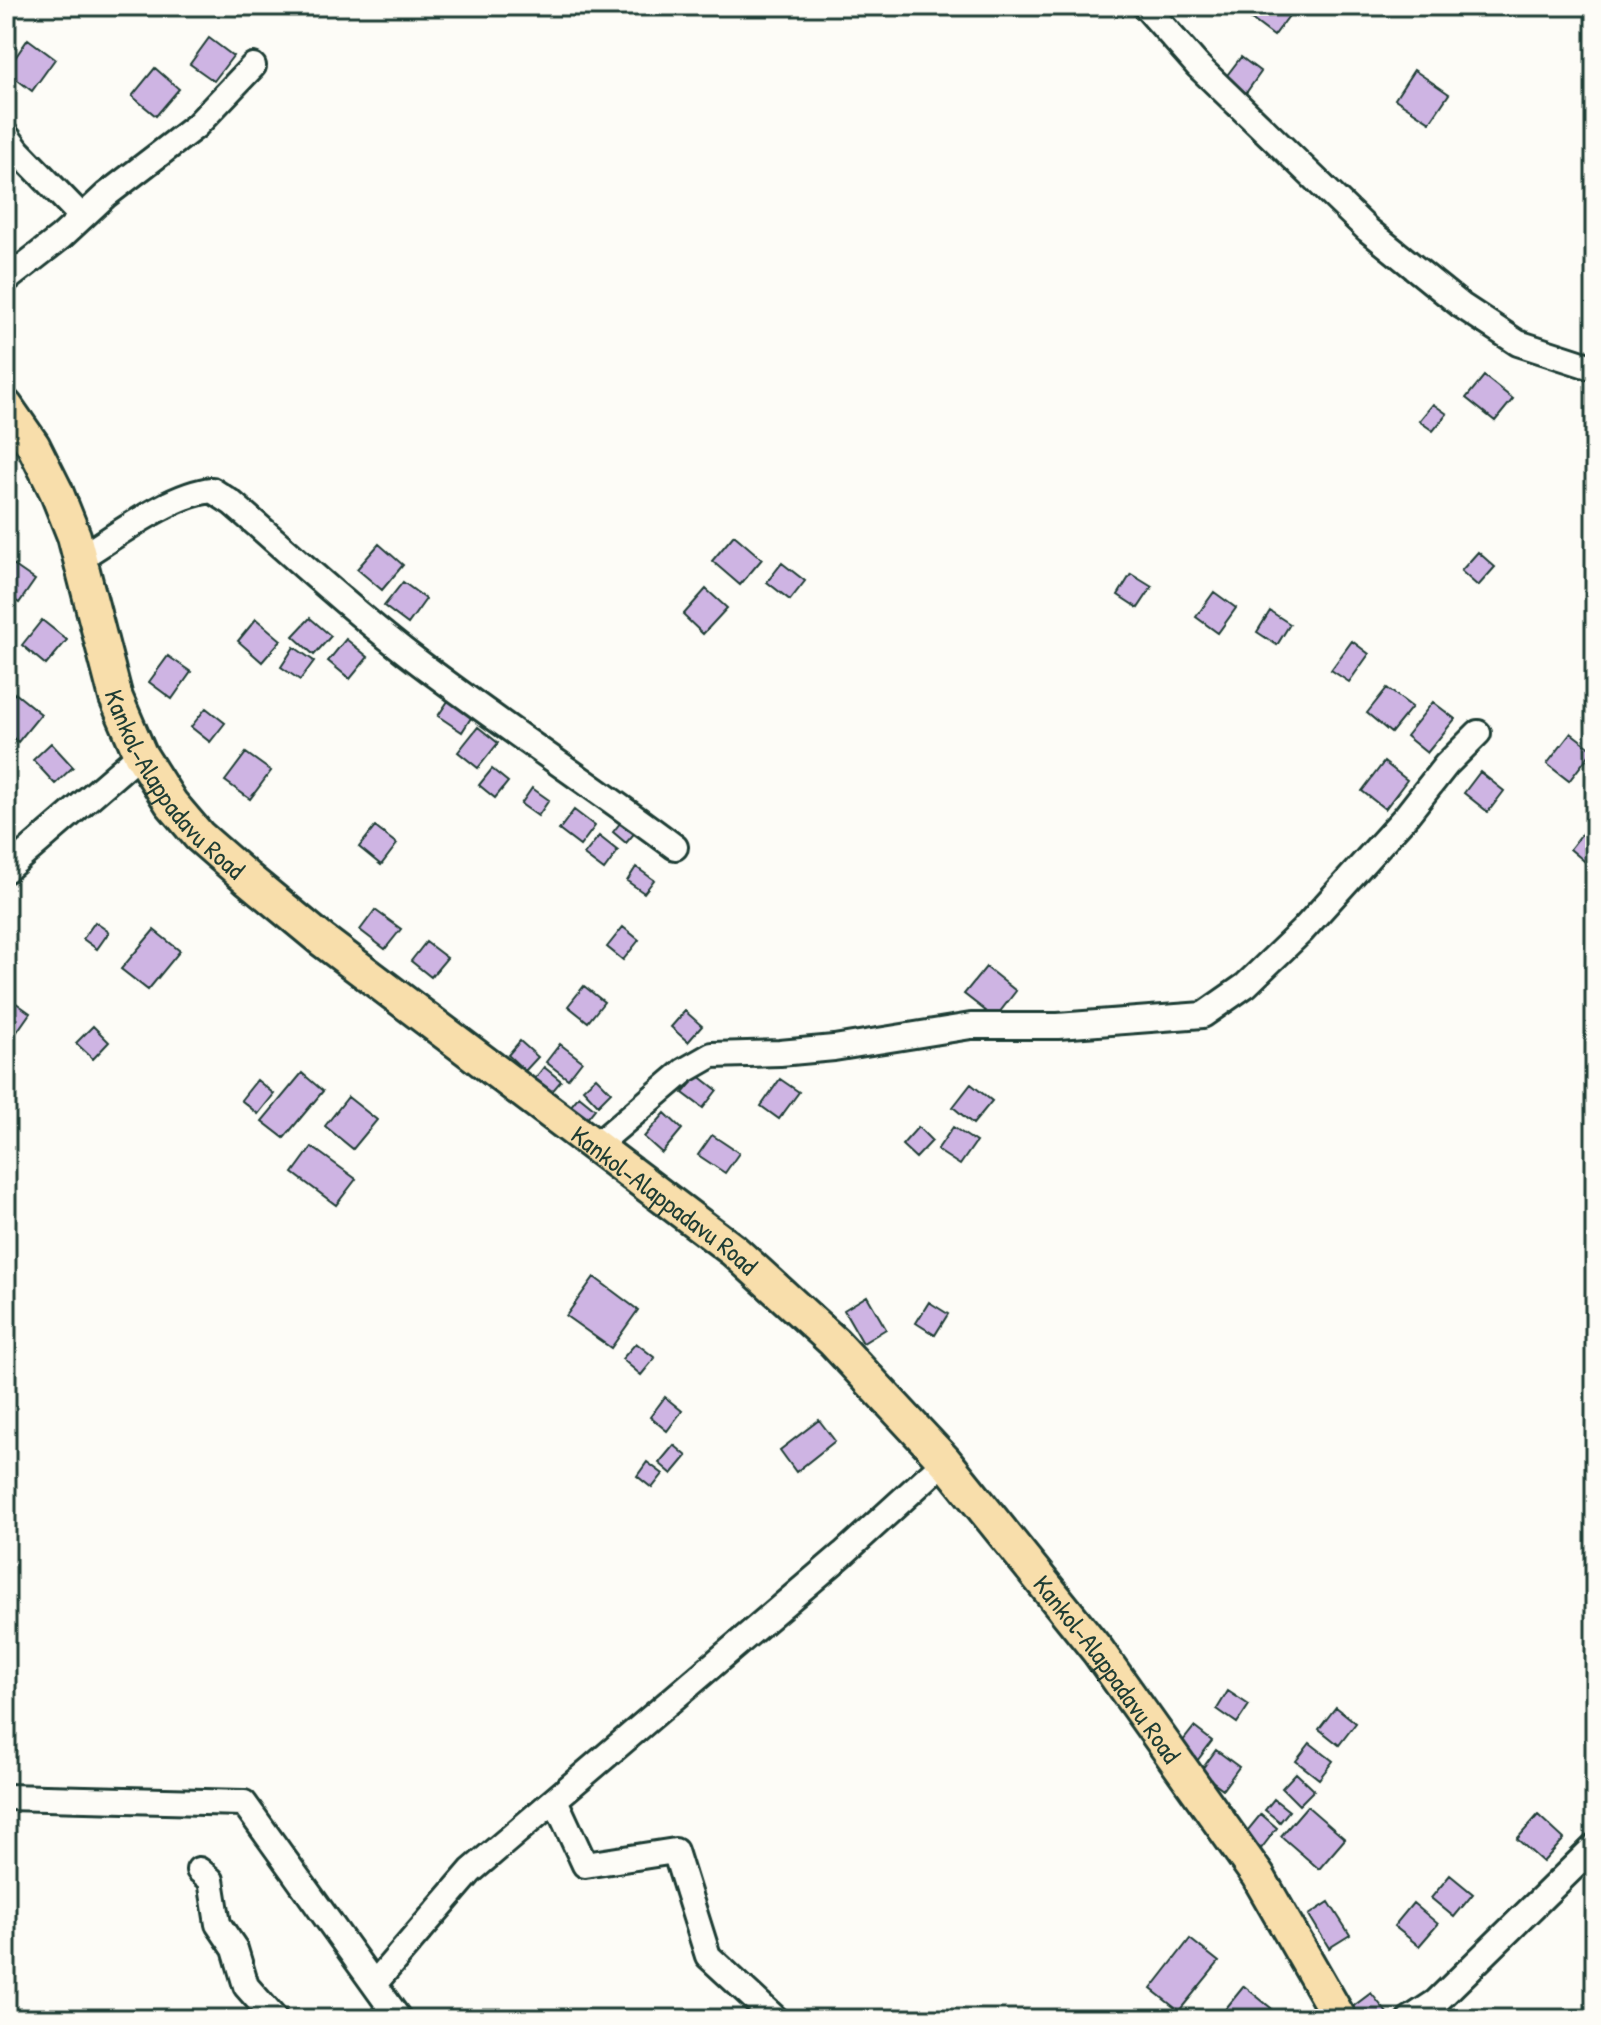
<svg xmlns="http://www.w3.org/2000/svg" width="1601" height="2025" viewBox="0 0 1601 2025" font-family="'Patrick Hand',sans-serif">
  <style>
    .building { fill: #ceb4e3; stroke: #1f3d34; stroke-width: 2 }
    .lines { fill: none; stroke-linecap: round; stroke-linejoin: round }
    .minor-casing { stroke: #1f3d34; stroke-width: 30 }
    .major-casing { stroke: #1f3d34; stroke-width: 38 }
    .minor { stroke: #fdfcf7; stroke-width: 24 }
    .major { stroke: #f8deab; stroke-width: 32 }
    .labels { text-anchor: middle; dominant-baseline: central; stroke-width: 6; stroke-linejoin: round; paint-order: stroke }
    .street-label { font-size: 26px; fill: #1f3d34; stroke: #fdfcf7 }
  </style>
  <rect width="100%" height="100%" fill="#fdfcf7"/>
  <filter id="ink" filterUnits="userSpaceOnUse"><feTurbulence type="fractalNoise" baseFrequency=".0125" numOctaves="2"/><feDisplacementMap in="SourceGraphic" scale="16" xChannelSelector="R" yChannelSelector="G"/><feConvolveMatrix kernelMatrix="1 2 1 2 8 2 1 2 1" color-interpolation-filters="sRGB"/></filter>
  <g filter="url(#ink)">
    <path class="building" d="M1253,6H1290L1294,9L1274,36L1246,15Z
      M209,38L233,56L214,81L190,64Z
      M28,39L55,59L32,91L6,71Z
      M1241,57L1261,72L1246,93L1225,78Z
      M155,68L179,89L156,116L132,96Z
      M1414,70L1449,94L1430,122L1395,99Z
      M1484,376L1513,399L1495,421L1466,398Z
      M1433,404L1447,414L1433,431L1419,421Z
      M734,535L762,559L740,585L712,561Z
      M379,544L403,565L382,590L357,569Z
      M1478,552L1495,567L1478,586L1461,571Z
      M9,562L35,580L19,603L6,594V566Z
      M782,563L805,581L790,600L767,582Z
      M1131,574L1152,587L1138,608L1118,595Z
      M403,582L426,599L408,624L384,606Z
      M706,589L727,608L703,634L683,615Z
      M1214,592L1236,608L1218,633L1196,617Z
      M1270,611L1290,624L1277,645L1257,632Z
      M310,618L331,636L314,655L293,636Z
      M256,619L281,640L262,662L238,641Z
      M42,620L67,640L46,665L22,645Z
      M346,639L368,657L350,679L328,661Z
      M1352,641L1369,654L1349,682L1331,670Z
      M294,647L314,661L300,680L281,667Z
      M168,656L191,672L172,699L149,682Z
      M1387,688L1412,707L1391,733L1367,713Z
      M15,693L41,714L18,742L6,732V704Z
      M450,698L474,713L462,732L438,716Z
      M1433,702L1455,719L1427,753L1406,736Z
      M206,708L225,723L210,742L191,727Z
      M478,727L498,743L478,768L458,752Z
      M1571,733L1593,750L1569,781L1547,764Z
      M51,743L73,767L55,784L33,760Z
      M246,753L271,771L250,799L225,781Z
      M1384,762L1407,780L1385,809L1362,791Z
      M492,769L508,782L495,798L479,785Z
      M1480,772L1504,791L1488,812L1464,793Z
      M532,788L549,800L538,816L521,804Z
      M574,810L595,826L580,846L559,830Z
      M625,817L639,828L626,843L613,832Z
      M375,827L397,844L381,865L359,847Z
      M1584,831L1595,841V858L1589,865L1570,849Z
      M599,836L618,851L604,870L584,855Z
      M636,867L654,880L644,893L627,881Z
      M375,910L401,929L385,949L360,930Z
      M95,922L109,932L97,949L83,939Z
      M623,927L639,940L623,960L607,947Z
      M154,930L180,951L148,990L121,969Z
      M426,942L447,958L431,977L411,961Z
      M986,967L1016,991L995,1018L964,994Z
      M584,986L604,1002L588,1022L568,1006Z
      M12,1000L30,1013L16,1033L6,1026V1008Z
      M685,1011L702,1026L688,1042L671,1027Z
      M93,1026L109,1042L93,1059L76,1043Z
      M520,1041L538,1057L525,1071L508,1055Z
      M560,1044L582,1061L568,1079L546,1062Z
      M544,1067L561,1081L550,1094L533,1081Z
      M302,1073L323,1091L284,1138L262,1121Z
      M698,1075L717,1090L703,1108L683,1093Z
      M596,1077L611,1092L598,1105L583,1089Z
      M780,1079L799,1092L779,1119L761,1106Z
      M257,1080L274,1094L258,1114L241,1100Z
      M971,1084L992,1101L973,1124L953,1107Z
      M579,1096L595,1109L586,1120L570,1107Z
      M348,1097L377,1120L353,1149L325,1126Z
      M665,1113L682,1129L662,1153L644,1137Z
      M918,1127L932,1141L916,1158L902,1145Z
      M953,1127L976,1142L960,1165L937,1150Z
      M712,1135L739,1153L725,1173L698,1155Z
      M312,1147L356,1179L336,1205L293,1173Z
      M594,1277L638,1310L611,1348L566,1316Z
      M867,1296L886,1329L863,1343L844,1310Z
      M929,1302L948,1314L935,1335L916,1323Z
      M636,1343L655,1358L641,1375L622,1359Z
      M665,1397L682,1411L667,1431L650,1417Z
      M819,1420L835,1441L796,1472L780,1450Z
      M674,1445L687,1456L672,1474L659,1463Z
      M647,1462L663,1474L652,1488L637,1476Z
      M1228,1691L1249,1705L1237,1723L1217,1709Z
      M1336,1707L1356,1723L1339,1745L1319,1729Z
      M1194,1727L1212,1741L1197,1761L1179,1746Z
      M1310,1743L1333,1761L1319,1779L1296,1761Z
      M1216,1750L1239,1767L1223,1789L1200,1772Z
      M1296,1773L1314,1790L1299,1805L1282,1788Z
      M1274,1799L1289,1811L1280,1822L1265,1810Z
      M1307,1806L1345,1839L1319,1869L1281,1836Z
      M1261,1814L1277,1828L1260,1850L1243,1836Z
      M1538,1815L1564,1839L1543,1862L1517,1839Z
      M1450,1875L1473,1894L1454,1917L1431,1898Z
      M1329,1902L1350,1935L1329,1948L1309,1915Z
      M1413,1903L1438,1924L1419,1946L1394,1926Z
      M1190,1939L1219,1962L1179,2011L1151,1989Z
      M1244,1986L1271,2008L1263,2019H1231L1223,2012Z
      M1371,1993L1387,2013L1379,2019H1353L1347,2011Z"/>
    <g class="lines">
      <g class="minor-casing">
        <path id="minor" d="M1145,6L1198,66L1368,230L1462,306L1518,343L1595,368
          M6,135L18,151L82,217
          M6,280L61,237L106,195L196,126L253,66
          M80,558C116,536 171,494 212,490L232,503C290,553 347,607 408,654C495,721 587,781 675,847
          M6,870L140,754
          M597,1145L684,1071L712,1055L780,1053L834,1048L971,1026H1058L1203,1015L1246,985L1302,931L1406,816L1446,765L1478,733
          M6,1797L244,1803L399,2019
          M555,1800L585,1865L675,1851L708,1956L776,2019
          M199,1870L211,1880L218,1924L235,1949L246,1986L275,2019
          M374,1984L471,1871L843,1554L945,1461
          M1410,2019L1436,2002L1595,1846"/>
      </g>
      <g class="major-casing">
        <g id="major">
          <path id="s1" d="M6,406L33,445L56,491L74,536L116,698L140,754L171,803L199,836L247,878L322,940L733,1250L834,1342L945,1461L1098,1651L1258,1876L1340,2019"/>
        </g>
      </g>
      <use href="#minor" class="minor"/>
      <use href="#major" class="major"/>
    </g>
  </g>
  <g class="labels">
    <g class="street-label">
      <text stroke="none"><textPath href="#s1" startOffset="420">Kankol-Alappadavu Road</textPath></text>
      <text stroke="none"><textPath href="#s1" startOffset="1068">Kankol-Alappadavu Road</textPath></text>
      <text stroke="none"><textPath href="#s1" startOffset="1716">Kankol-Alappadavu Road</textPath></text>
    </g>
  </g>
  <rect width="1601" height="2025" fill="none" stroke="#fdfcf7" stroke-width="32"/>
  <rect x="16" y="16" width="1569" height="1993" fill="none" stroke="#1f3d34" stroke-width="3" filter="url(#ink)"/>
</svg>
